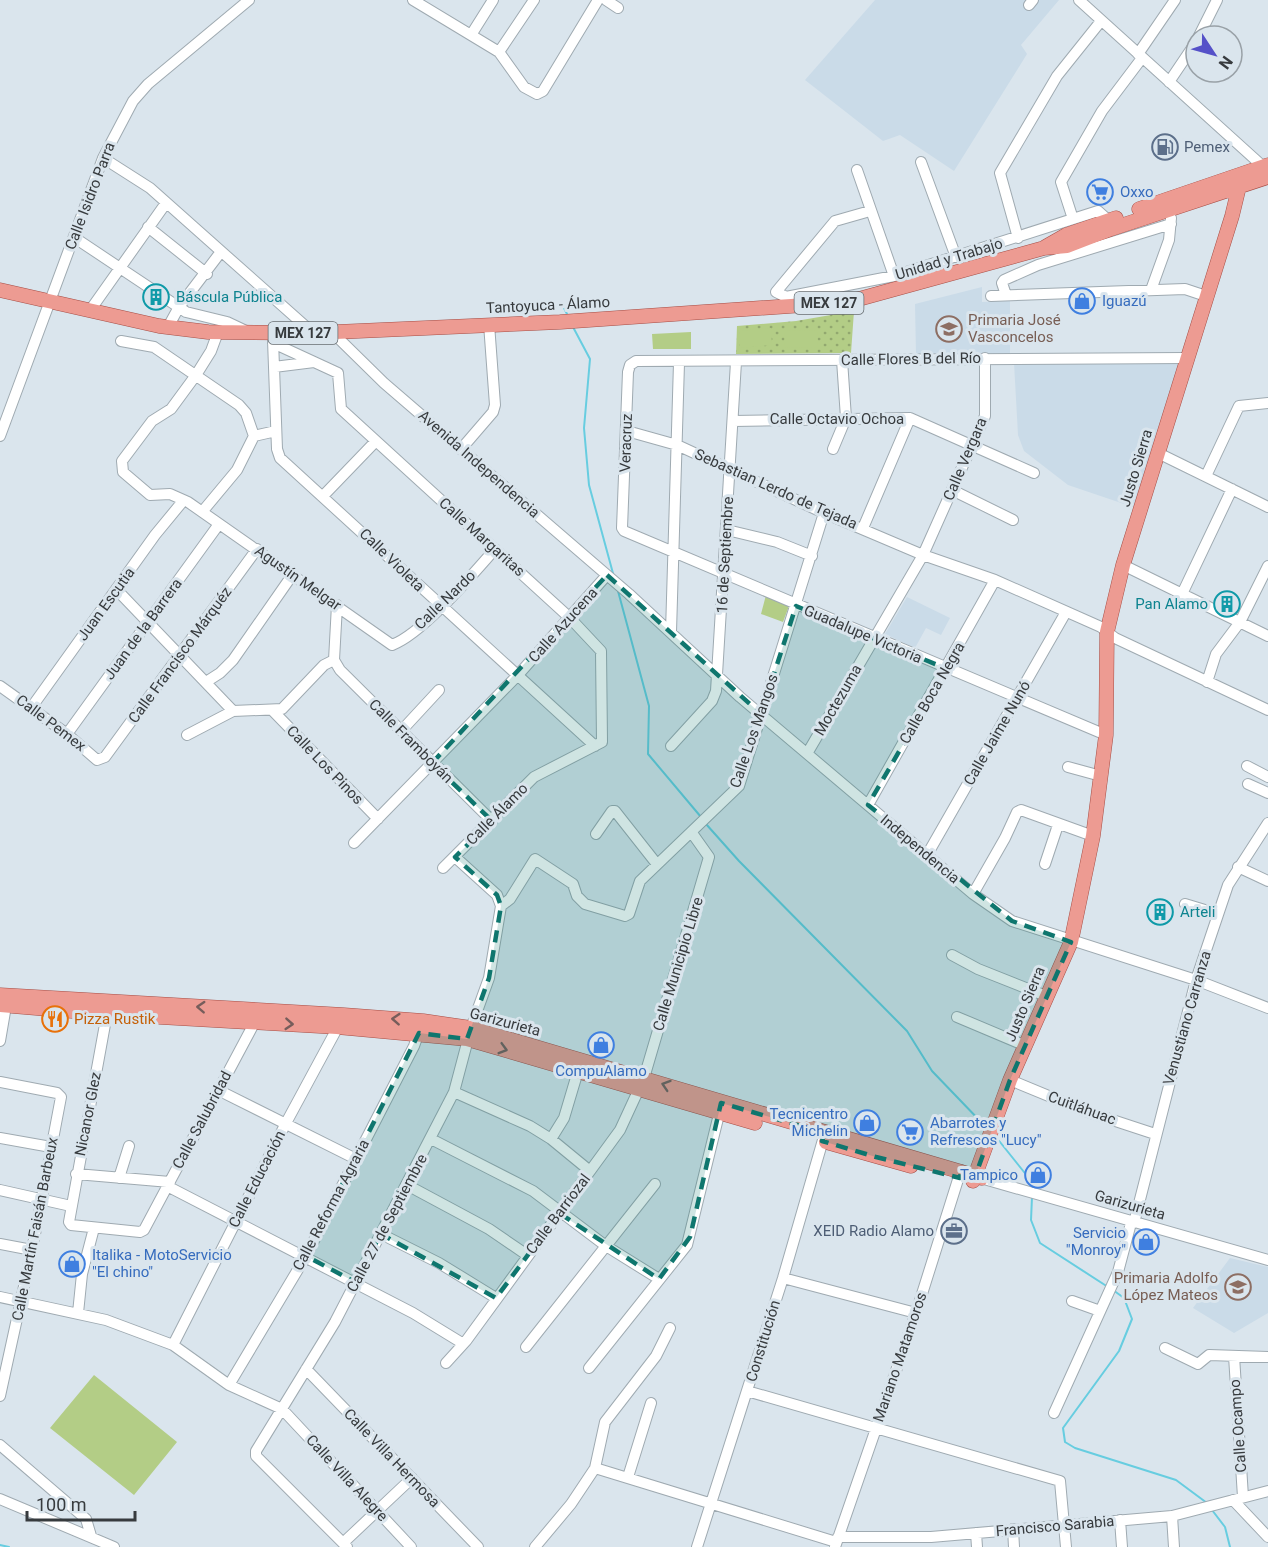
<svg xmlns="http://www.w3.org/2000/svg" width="1268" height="1547" viewBox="0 0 1268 1547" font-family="Roboto,sans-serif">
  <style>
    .built { fill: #cadbe8 }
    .park { fill: url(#park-dots) }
    .garden { fill: #b3cd86 }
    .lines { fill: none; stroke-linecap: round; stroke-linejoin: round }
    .stream { stroke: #67cde0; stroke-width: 2 }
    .minor-casing { stroke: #9faab1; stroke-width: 12 }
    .major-casing { stroke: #a64e46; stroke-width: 15 }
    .minor { stroke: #fff; stroke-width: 10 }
    .major { stroke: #ed9b92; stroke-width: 14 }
    .oneway { stroke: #775d5b }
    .marked { fill: #0f766e; fill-opacity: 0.2; stroke: #0f766e; stroke-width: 4.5; stroke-dasharray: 12 8; stroke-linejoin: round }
    .labels { text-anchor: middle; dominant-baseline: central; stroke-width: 6; stroke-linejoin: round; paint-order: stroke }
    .shield { fill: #dae5ed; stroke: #686e72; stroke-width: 1.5 }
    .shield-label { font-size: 14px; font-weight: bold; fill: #373b3e }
    .service-label { font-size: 15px; fill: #4e5e75; stroke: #dae5ed; text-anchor: start }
    .shop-label { font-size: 15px; fill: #366cbe; stroke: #dae5ed; text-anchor: start }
    .street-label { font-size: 15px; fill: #373b3e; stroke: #dae5ed }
    .culture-label { font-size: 15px; fill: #0d838f; stroke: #dae5ed; text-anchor: start }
    .education-label { font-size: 15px; fill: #785e54; stroke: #dae5ed; text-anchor: start }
    .food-label { font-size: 15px; fill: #c56008; stroke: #dae5ed; text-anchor: start }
  </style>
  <defs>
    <pattern id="park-dots" width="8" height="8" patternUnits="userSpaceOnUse" patternTransform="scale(1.5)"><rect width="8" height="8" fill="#b3cd86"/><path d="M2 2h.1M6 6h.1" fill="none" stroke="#92a86f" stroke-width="1.8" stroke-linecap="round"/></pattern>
  </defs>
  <rect width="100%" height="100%" fill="#dae5ed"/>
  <path class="built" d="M875,0H1059L1021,45L1027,54L954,171L900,135L883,141L805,80Z
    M982,287V302L1010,301V354H916L915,304Z
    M1182,362L1136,508L1068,485L1024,451L1018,435L1014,363Z
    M907,597L950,618L941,635L926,628L915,648L885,634Z
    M1230,1258L1268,1267V1313L1234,1333L1193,1308Z"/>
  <path class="park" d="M854,311L851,353L736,354L737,326L796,321Z"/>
  <path class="garden" d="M771,328L772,345L740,348L739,331Z
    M817,330L818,347L784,348L785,331Z
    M691,332V349H653L652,334Z
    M766,595L789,606L783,622L761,614Z
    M94,1375L177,1442L134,1495L50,1428Z"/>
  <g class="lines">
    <path class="stream" d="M564,308L568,316
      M573,327L590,359L584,428L589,485L614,577
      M618,591L649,706L648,754L701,817
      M706,824L739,861L907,1031L932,1071L982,1123
      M996,1137L1032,1182V1188
      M1032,1197L1031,1220L1040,1243L1108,1287
      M1113,1290L1124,1298L1132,1319L1119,1351L1063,1428L1065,1442L1075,1448L1176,1480L1207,1503
      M1212,1510L1225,1527L1230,1547
      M0,1545L9,1547"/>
    <g class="minor-casing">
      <path id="minor" d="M413,0L499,52L524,87L537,94L543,91L598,0
        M606,0L618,8
        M1079,0L1268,171
        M1029,5L1033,0
        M471,35L493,0
        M1199,36L1217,0
        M499,52L534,0
        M1138,54L1175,0
        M1169,82L1196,42
        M103,158L150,188L313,333
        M921,162L956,257
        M857,170L894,276
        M870,211L835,221L776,292L786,297L894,276L1098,211L1108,220L1110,226
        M1073,219L1061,182L1102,111L1142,58
        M148,227L207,274
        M75,238L186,312L227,322L246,331
        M1018,238L1000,173L1057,76L1101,21
        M1151,290L1169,240L1171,218
        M1006,295L1002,283L1004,280L1038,265L1171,224
        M991,296L1185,289L1206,296
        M91,309L166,203
        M168,327L179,307L220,253
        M331,331L384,383L629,594L740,697L973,894L1012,921L1196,980L1268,1008
        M218,332L211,351L196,375L171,409L152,421L122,461L123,472L150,495L170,494L188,502L392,645C422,634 473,574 495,549
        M273,340L277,449L280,458L595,746
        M121,341L154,347L239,405L246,413L254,436
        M273,343L338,373L341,409L570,618L601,651L602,742L534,777L443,868
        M274,367L314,362
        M733,421L910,418L1034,473
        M627,431L677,445L824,513L923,555L995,580L1101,627L1115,638L1268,710
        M0,436L103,158L133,101L148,84L249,0
        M254,436L276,431
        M462,448L493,412L495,405L489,324
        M833,449L846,418L842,360
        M1158,453L1268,507
        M1206,476L1239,406L1268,403
        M952,490L1013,520
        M323,496L376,441
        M202,512L237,470L254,436
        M863,528L910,418
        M727,530L777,542L812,556
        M1123,565L1268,636
        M116,589L233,711
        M1182,594L1232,489
        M671,632L679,363
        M334,660L340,670L492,821
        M334,660L337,605
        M206,682L220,673L233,660L293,574
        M1207,682L1216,654L1240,622L1268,566
        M0,686L67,734L97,760L105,757L257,549
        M31,708L155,535L183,501
        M273,711L378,819
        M402,730L439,690
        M67,734L219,524
        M187,735L233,711L282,709L324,665L334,660
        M1106,735L624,531L622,528L628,372L630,365L636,361L1187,358
        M671,746L712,701L716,691L736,362
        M808,752L923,555L985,416V358
        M1247,766L1268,777
        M1068,767L1101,776
        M1248,784L1268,793
        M868,805L995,580
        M596,834L612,811H615L656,863
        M354,843L518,675L607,575
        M927,855L1066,612
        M1045,864L1058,825
        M1238,867L1268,881
        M973,894L1005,838L1017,812L1021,810L1093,836
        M1185,904L1218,914
        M501,906L510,899L535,859L573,884L577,896L585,904L625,916L629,914L640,881L739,786L824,513
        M952,955L978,969L1046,996
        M108,1008L69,1222L71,1225L140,1232L144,1230L257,1018
        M957,1017L1026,1046
        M0,1041L7,1000
        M1010,1080L1085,1111L1155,1134
        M0,1082L57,1093L61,1097L32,1250L0,1396
        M218,1090L356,1159
        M454,1092L530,1126L551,1139L590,1171
        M0,1138L51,1147
        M431,1139L533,1191L606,1246L659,1279
        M551,1139L564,1118L578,1071
        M76,1174L170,1182
        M119,1178L129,1146
        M984,1179L1268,1260
        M407,1185L489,1229L527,1255
        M167,1186L413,1313L462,1343
        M0,1190L71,1206
        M1134,1223L1196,980L1228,885L1268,823
        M381,1234L439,1263L496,1298
        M0,1244L32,1250
        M783,1278L916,1313
        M0,1297L106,1320L173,1345L229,1385L282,1409L411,1547
        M1072,1301L1100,1311
        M78,1313L82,1274L94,1228
        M173,1345L286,1123L340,1023
        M526,1347L655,1184
        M1165,1348L1198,1364L1209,1355L1268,1357
        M1234,1356L1243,1497
        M446,1363L466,1341L620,1130L644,1078L709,857L692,833
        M589,1368L687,1245L721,1106
        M306,1369L478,1547
        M229,1385L306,1256L414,1046L420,1029
        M747,1391L1060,1481L1066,1547
        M1054,1413L1118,1272L1131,1223
        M0,1445L86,1519L91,1536
        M595,1468L836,1542
        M628,1477L651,1403
        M0,1499L114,1547
        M1233,1500L1268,1537
        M1172,1516L1174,1547
        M1120,1520L1122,1547
        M1013,1529L1014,1547
        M976,1533L977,1547
        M838,1537H931L1172,1516L1268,1491
        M343,1543L412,1478
        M347,1547L256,1456V1451L335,1322L454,1092L471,1028L489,978L501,906L497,895L455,857
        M535,1547L571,1504L595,1468L605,1422L656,1356L670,1328
        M697,1547L783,1278L825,1133
        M835,1547L916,1313L961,1170"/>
    </g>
    <g class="major-casing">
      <path id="major" d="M1139,209L1268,165
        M1045,247L1066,235L1116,218
        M0,290L159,326L208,332L313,333L560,322L848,302L1044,248L1067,246L1111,229L1268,177
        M0,995L344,1015L423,1021L471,1028L982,1178
        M0,1005L107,1014L337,1027L467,1039L755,1123
        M826,1142L911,1166
        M973,1181L1010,1080L1071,942L1093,836L1106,735L1107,632L1123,565L1232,216L1239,187L1235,177"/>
    </g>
    <use href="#minor" class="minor"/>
    <use href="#major" class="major"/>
  </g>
  <defs><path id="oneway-chevron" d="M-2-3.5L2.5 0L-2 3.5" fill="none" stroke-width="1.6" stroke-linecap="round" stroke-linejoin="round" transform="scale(1.5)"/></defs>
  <g class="oneway">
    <use href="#oneway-chevron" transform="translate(201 1007) rotate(-177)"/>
    <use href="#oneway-chevron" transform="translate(396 1019) rotate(-176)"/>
    <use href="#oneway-chevron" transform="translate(289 1024) rotate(4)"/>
    <use href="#oneway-chevron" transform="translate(503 1049) rotate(16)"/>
    <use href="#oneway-chevron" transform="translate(666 1085) rotate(-162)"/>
  </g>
  <path class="marked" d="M607,575L761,714L796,606L947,669L868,805L1012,921L1071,942L1010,1080L976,1174L961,1170L960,1178L876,1157L822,1141L825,1133L721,1103L690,1237L659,1279L559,1213L496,1298L381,1234L355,1282L306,1256L419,1033L467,1039L489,978L501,906L497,895L455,857L492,821L432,763Z"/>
  <defs>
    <g id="fuel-ring" transform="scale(1.35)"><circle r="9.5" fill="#dae5ed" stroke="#5c6f8a" stroke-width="1.5"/><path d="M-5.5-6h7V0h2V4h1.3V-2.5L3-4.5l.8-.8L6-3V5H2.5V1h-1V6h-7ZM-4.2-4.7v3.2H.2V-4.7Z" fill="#5c6f8a"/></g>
    <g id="supermarket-ring" transform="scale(1.35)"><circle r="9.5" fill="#dae5ed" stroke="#3f7fe0" stroke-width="1.5"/><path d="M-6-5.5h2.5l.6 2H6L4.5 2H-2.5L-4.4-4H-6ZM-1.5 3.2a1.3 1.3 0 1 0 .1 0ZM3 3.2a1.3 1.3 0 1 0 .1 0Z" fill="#3f7fe0"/></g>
    <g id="building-ring" transform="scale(1.35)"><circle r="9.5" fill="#dae5ed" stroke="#0f9aa8" stroke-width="1.5"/><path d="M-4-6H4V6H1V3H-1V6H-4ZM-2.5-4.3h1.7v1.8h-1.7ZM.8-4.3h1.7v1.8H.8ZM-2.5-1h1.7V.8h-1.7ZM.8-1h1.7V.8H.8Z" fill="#0f9aa8"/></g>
    <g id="shop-ring" transform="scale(1.35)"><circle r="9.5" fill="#dae5ed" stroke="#3f7fe0" stroke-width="1.5"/><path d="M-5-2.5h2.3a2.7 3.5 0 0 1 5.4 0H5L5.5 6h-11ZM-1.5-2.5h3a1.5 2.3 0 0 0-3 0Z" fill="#3f7fe0"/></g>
    <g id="school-ring" transform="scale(1.35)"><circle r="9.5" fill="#dae5ed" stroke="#8d6e63" stroke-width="1.5"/><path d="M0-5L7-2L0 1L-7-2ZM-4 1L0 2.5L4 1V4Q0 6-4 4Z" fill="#8d6e63"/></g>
    <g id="restaurant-ring" transform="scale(1.35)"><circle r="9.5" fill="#dae5ed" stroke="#e8710a" stroke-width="1.5"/><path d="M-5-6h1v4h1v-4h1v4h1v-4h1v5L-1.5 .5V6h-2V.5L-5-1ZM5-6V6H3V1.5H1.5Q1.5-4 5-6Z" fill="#e8710a"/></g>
    <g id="office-ring" transform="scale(1.35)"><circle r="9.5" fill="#dae5ed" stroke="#5c6f8a" stroke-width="1.5"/><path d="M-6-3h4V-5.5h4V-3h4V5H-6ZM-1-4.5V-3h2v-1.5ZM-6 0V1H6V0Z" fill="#5c6f8a"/></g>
  </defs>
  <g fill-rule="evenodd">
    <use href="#fuel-ring" x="1165" y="147"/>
    <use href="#supermarket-ring" x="1100" y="192"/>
    <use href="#building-ring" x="156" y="297"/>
    <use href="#shop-ring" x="1082" y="301"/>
    <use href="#school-ring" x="949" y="329"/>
    <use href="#building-ring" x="1227" y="604"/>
    <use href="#building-ring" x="1160" y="912"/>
    <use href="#restaurant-ring" x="55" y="1019"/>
    <use href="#shop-ring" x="601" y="1045"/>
    <use href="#shop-ring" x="867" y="1123"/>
    <use href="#supermarket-ring" x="910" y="1132"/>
    <use href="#shop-ring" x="1038" y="1175"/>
    <use href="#office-ring" x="954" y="1231"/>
    <use href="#shop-ring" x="1146" y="1242"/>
    <use href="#shop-ring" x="72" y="1264"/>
    <use href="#school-ring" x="1238" y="1287"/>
  </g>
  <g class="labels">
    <g class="shield">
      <rect x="794.5" y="292" width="69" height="22" rx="4.5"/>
      <rect x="268.5" y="322" width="69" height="22" rx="4.5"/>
    </g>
    <g class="shield-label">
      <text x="829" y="303">MEX 127</text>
      <text x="303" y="333">MEX 127</text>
    </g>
    <g class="service-label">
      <text x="1184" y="147">Pemex</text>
      <text x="934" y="1231" text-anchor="end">XEID Radio Alamo</text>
    </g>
    <g class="shop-label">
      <text x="1120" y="192">Oxxo</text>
      <text x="1102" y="301">Iguazú</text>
      <text x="601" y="1071" text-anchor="middle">CompuAlamo</text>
      <text x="848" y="1114" text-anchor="end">Tecnicentro<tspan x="848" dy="17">Michelin</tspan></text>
      <text x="930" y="1123">Abarrotes y<tspan x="930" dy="17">Refrescos "Lucy"</tspan></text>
      <text x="1018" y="1175" text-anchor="end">Tampico</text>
      <text x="1126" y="1233" text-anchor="end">Servicio<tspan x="1126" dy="17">"Monroy"</tspan></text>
      <text x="92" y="1255">Italika - MotoServicio<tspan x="92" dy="17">"El chino"</tspan></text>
    </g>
    <g class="street-label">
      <text transform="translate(90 196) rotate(-69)">Calle Isidro Parra</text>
      <text transform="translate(949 259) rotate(-17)">Unidad y Trabajo</text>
      <text transform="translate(548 305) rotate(-3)">Tantoyuca - Álamo</text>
      <text transform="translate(911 359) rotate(-1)">Calle Flores B del Río</text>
      <text x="837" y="419">Calle Octavio Ochoa</text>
      <text transform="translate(626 443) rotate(-88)">Veracruz</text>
      <text transform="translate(965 459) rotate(-67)">Calle Vergara</text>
      <text transform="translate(479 464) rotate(41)">Avenida Independencia</text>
      <text transform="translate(1136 468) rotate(-73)">Justo Sierra</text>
      <text transform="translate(776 489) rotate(24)">Sebastian Lerdo de Tejada</text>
      <text transform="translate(482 537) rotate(42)">Calle Margaritas</text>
      <text transform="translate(725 555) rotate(-87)">16 de Septiembre</text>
      <text transform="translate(392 560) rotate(44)">Calle Violeta</text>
      <text transform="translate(298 578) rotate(35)">Agustín Melgar</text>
      <text transform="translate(445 600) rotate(-44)">Calle Nardo</text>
      <text transform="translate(106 604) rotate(-54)">Juan Escutia</text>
      <text transform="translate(563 625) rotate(-48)">Calle Azucena</text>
      <text transform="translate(143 629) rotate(-54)">Juan de la Barrera</text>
      <text transform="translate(863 634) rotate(23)">Guadalupe Victoria</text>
      <text transform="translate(180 655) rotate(-54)">Calle Francisco Márquéz</text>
      <text transform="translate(932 693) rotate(-60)">Calle Boca Negra</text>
      <text transform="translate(838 700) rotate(-60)">Moctezuma</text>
      <text transform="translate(51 723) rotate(37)">Calle Pemex</text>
      <text transform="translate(754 731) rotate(-71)">Calle Los Mangos</text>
      <text transform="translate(997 733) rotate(-60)">Calle Jaime Nunó</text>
      <text transform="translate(411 741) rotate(45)">Calle Framboyán</text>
      <text transform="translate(325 765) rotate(46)">Calle Los Pinos</text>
      <text transform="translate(497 814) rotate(-45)">Calle Álamo</text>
      <text transform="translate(920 849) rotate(40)">Independencia</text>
      <text transform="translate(678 964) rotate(-73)">Calle Municipio Libre</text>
      <text transform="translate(1025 1004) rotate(-67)">Justo Sierra</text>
      <text transform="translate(1187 1018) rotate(-74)">Venustiano Carranza</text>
      <text transform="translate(505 1022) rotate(15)">Garizurieta</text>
      <text transform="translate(1082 1108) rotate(20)">Cuitláhuac</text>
      <text transform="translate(88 1114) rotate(-79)">Nicanor Glez</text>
      <text transform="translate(202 1120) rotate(-62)">Calle Salubridad</text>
      <text transform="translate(257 1179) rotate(-63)">Calle Educación</text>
      <text transform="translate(331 1205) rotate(-62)">Calle Reforma Agraria</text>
      <text transform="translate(1130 1205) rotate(16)">Garizurieta</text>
      <text transform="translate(558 1214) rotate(-53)">Calle Barriozal</text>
      <text transform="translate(387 1223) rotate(-62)">Calle 27 de Septiembre</text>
      <text transform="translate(35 1229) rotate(-79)">Calle Martín Faisán Barbeux</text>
      <text transform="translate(763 1341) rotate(-73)">Constitución</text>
      <text transform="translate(900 1357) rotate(-71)">Mariano Matamoros</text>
      <text transform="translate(1238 1426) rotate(-94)">Calle Ocampo</text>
      <text transform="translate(392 1458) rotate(46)">Calle Villa Hermosa</text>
      <text transform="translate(347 1478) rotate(47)">Calle Villa Alegre</text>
      <text transform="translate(1055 1526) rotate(-5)">Francisco Sarabia</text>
    </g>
    <g class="culture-label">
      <text x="176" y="297">Báscula Pública</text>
      <text x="1208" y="604" text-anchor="end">Pan Alamo</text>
      <text x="1180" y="912">Arteli</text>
    </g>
    <g class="education-label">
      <text x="968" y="320">Primaria José<tspan x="968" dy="17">Vasconcelos</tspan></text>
      <text x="1218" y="1278" text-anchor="end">Primaria Adolfo<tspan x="1218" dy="17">López Mateos</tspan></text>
    </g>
    <g class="food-label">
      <text x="74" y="1019">Pizza Rustik</text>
    </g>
  </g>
  <g transform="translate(1214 54) rotate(126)"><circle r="28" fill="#dae5ed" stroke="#99a1a7" stroke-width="1.5"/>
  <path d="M0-4.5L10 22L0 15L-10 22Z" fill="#5551c8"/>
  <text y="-9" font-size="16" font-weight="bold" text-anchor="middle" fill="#373b3e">N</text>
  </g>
  <path d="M27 1511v9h108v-9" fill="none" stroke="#373b3e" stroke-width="3"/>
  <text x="36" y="1511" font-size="18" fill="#373b3e" stroke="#dae5ed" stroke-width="4.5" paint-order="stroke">100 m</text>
</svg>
